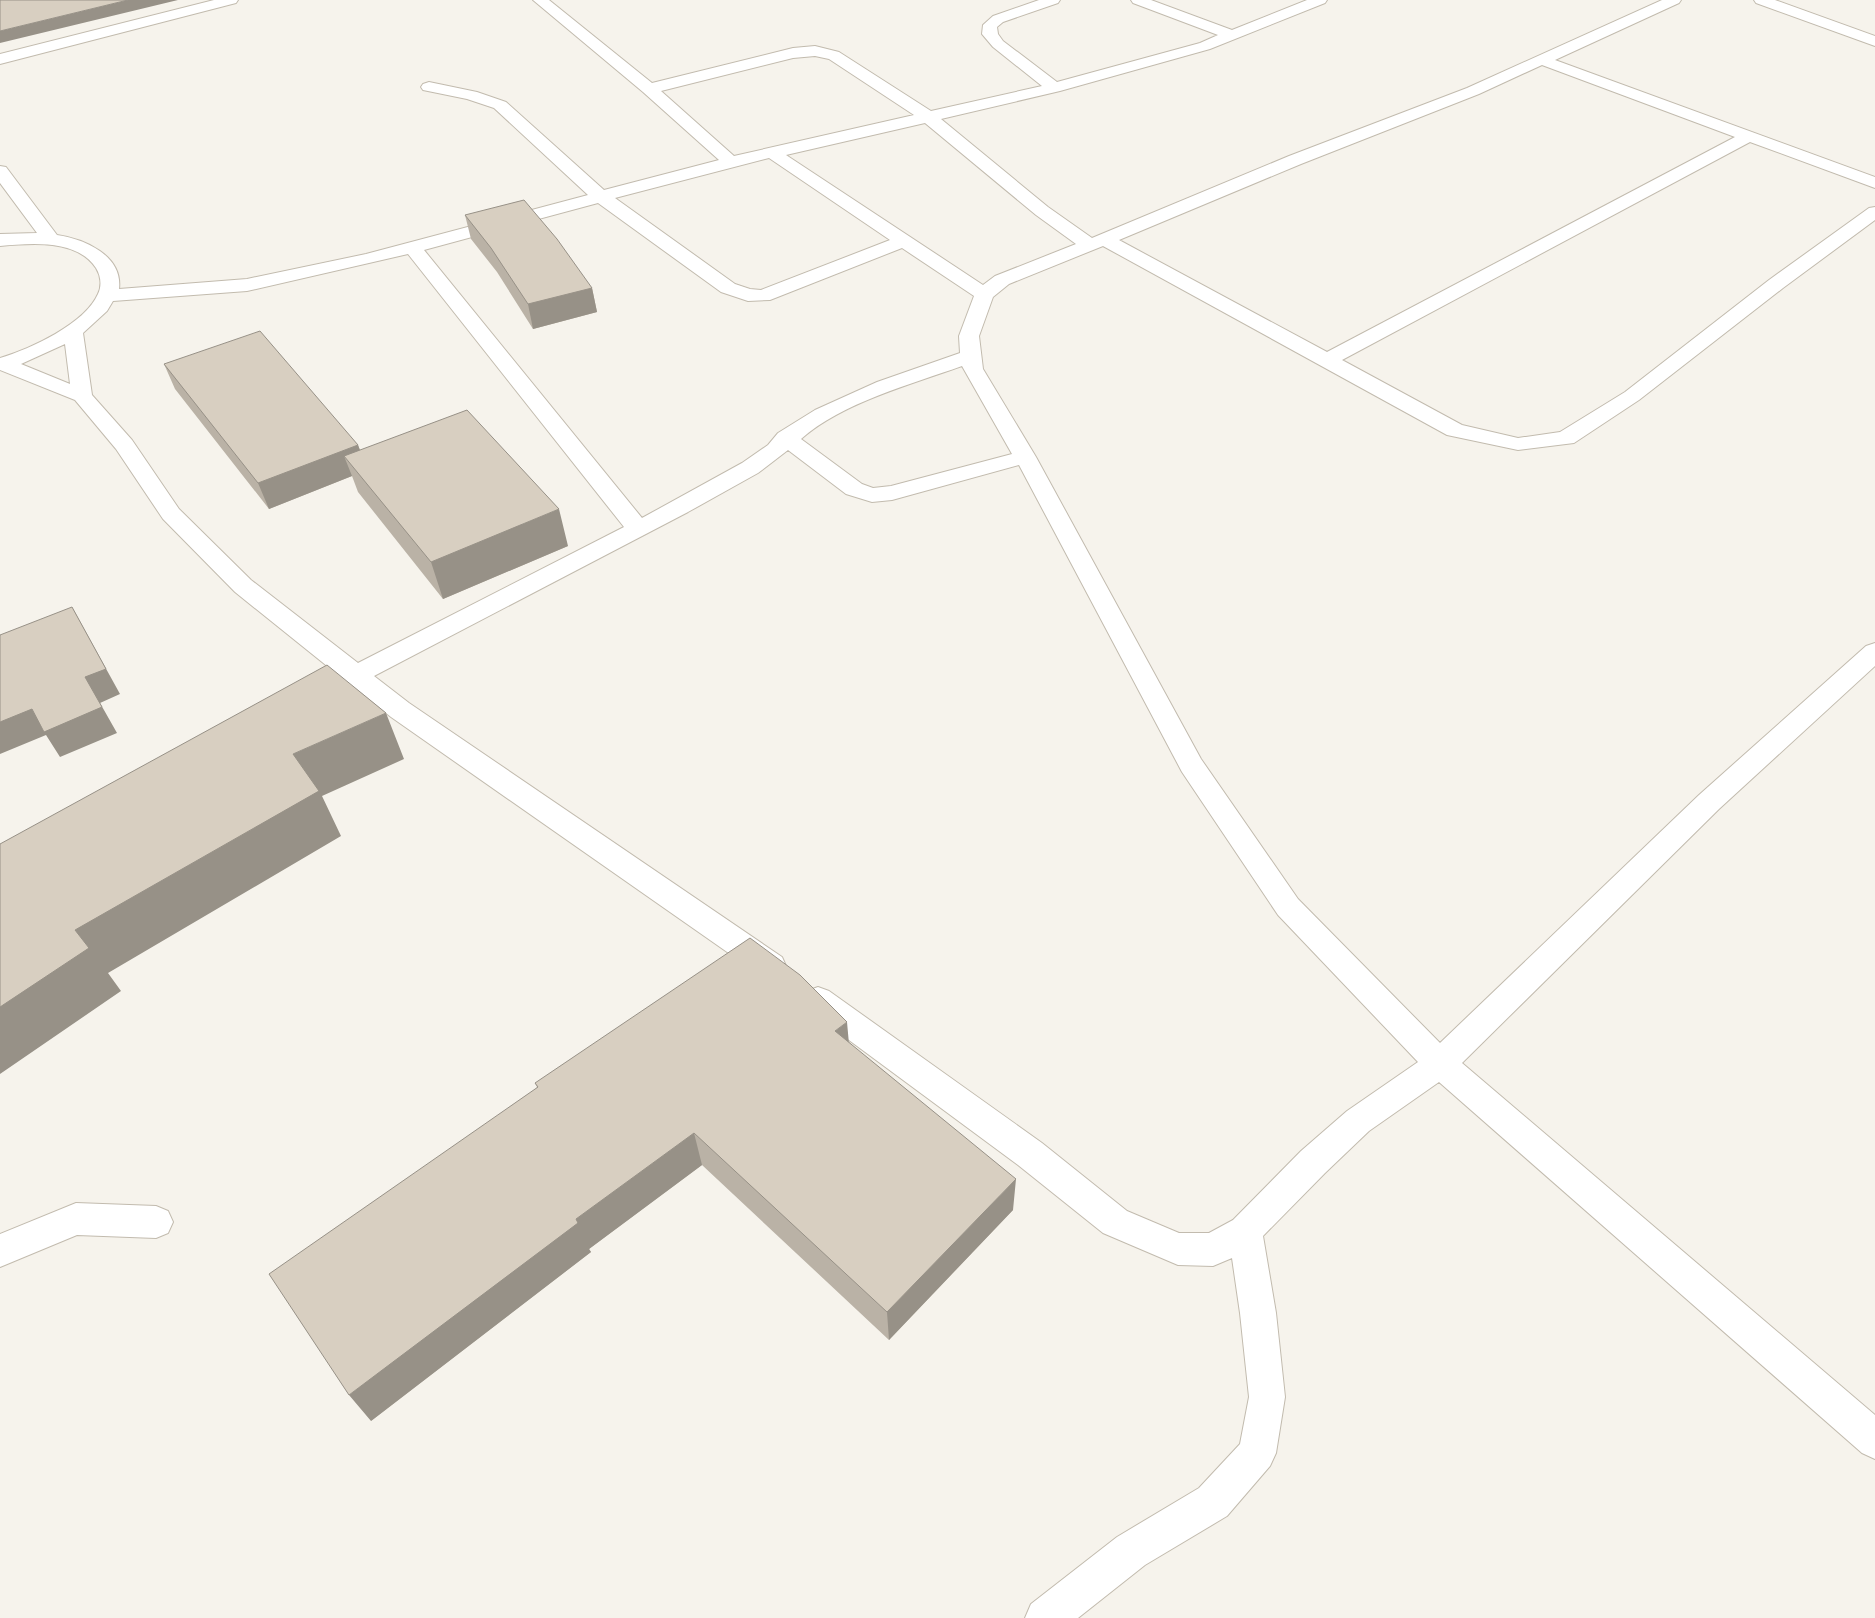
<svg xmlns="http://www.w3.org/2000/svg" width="1875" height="1618" viewBox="0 0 1875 1618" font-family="'DM Sans',sans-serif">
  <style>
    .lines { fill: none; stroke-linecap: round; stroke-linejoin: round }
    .minor-casing { stroke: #c2bbae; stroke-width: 2 }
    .minor { fill: #fff; fill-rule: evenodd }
    .wall { fill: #bab2a6 }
    .shaded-wall { fill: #979187 }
    .building { fill: #d8cfc1; stroke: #979187 }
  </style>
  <rect width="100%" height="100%" fill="#f6f3ec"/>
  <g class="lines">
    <g class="minor-casing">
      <path id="minor" d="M214,0H238L236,3L0,64V54Z
        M533,0H549L652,83L793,48L815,46L839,52L931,111L1042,86L993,47L982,34L983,25L993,16L1039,0H1060L1058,3L1003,22L997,27L998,34L1003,41L1057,82L1200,43L1218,35L1133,3L1131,0H1151L1232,30L1307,0H1327L1325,3L1210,49L1060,91L941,119L1048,207L1092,238L1289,156L1467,88L1662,0H1681L1679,3L1555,60L1875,177V188L1750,142L1342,360L1462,425L1518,438L1560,432L1625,392L1769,280L1869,208L1875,207V220L1783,288L1639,400L1574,443L1518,450L1447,435L1103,246L1009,284L993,297L979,336L983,369L1036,457L1201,759L1298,899L1440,1043L1699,795L1866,646L1875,643V666L1719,809L1462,1063L1875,1415V1459L1862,1453L1439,1082L1369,1131L1325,1173L1263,1236L1276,1313L1285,1397L1276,1453L1270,1466L1227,1516L1145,1565L1078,1618H1025L1031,1604L1117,1537L1199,1488L1240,1444L1249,1397L1240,1313L1232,1258L1213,1266L1178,1265L1103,1233L1018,1165L807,1009L803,1000L807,991L818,987L829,991L1042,1143L1127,1211L1179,1233H1209L1233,1220L1301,1151L1347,1111L1418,1062L1278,915L1182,772L1019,465L892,500L872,502L846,494L788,450L758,473L688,512L374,676L409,703L782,957L786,966L782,975L771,978L760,975L391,717L354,687L341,692L332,689L328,683L332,677L337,674L235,592L163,519L116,449L75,400L0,370V358C30,349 85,324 98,294C102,286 101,276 96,268C77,239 31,243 0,246V234L37,233L0,183V166L6,167L57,235C84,239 123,255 119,289L247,279L366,254L588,195L494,108L467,99L423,90L421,87L423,84L429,82L477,92L506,102L604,190L719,160L643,92ZM815,56L829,59L914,115L734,156L661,91L793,58ZM1542,65L1735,137L1327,352L1119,240L1301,164L1479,94ZM925,123L1036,215L1076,244L995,276L983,285L786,155ZM769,158L890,240L761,290L750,289L735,284L615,198ZM598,203L721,292L748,301L770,300L902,248L974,296L959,336L960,353L877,382L815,410L778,433L768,445L742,463L642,518L424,250ZM408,254L624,527L358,663L251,580L179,509L132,440L92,395L83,333L107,311L113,301L247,291ZM65,344L70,384L21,364ZM962,366L1012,454L891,486L873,488L862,484L801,439C841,403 912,384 962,366Z
        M1754,0H1775L1875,36V46L1756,3Z
        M76,1203L156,1206L168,1211L173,1222L168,1233L156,1238L77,1235L0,1267V1234Z"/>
    </g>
    <use href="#minor" class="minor"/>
  </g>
  <path class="wall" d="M465,215L592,288L597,312L533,329L497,272L471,239Z
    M164,364L358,445L360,450L568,546L443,599L358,492L352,476L269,509L175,389Z
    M849,1042L1013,1210L889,1340L702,1165L589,1249L591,1252L371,1421L537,1087L535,1083Z"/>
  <path class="shaded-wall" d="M128,0H178L0,43V31Z
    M592,288L597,312L533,329L528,304Z
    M358,445L367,470L344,456L352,476L269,509L258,483Z
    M559,509L568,546L443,599L431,562Z
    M72,607L120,694L100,703L117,733L60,757L46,735L0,754V722L85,677Z
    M386,713L404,759L322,796L341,836L108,973L121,991L0,1074V1007L75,930L293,754Z
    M847,1022L850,1055L835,1031Z
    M694,1133L702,1165L589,1249L591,1252L371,1421L349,1395L576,1219Z
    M1016,1179L1013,1210L889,1340L887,1312Z"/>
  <path class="building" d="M0,0H128L0,31Z
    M524,200L557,239L592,288L528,304L491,248L465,215Z
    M260,331L358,445L258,483L164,364Z
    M467,410L559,509L431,562L344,456Z
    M72,607L106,669L85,677L102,707L44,732L32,709L0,722V635Z
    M327,665L386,713L293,754L319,791L75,930L89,948L0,1007V844Z
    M750,938L800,975L847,1022L835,1031L1016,1179L887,1312L694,1133L576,1219L578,1223L349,1395L269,1274L538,1087L535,1083Z"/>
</svg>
